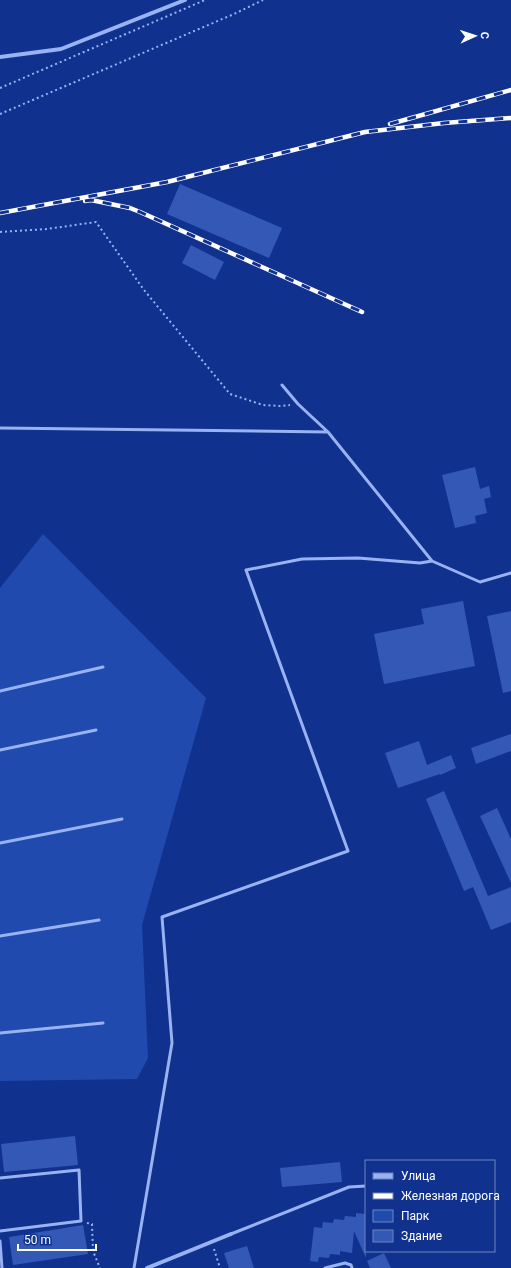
<svg xmlns="http://www.w3.org/2000/svg" width="511" height="1268" viewBox="0 0 511 1268" font-family="Roboto,sans-serif">
  <style>
    .green { fill: #214aae }
    .building { fill: #3458b6 }
    .lines { fill: none; stroke-linecap: round; stroke-linejoin: round }
    .path { stroke: #98b2f3; stroke-width: 2; stroke-dasharray: 2 3; stroke-linecap: butt }
    .service { stroke: #98b2f3; stroke-width: 3 }
    .minor { stroke: #98b2f3; stroke-width: 4 }
    .rail-casing { stroke: #fff; stroke-width: 4.5 }
    .rail { stroke: #10328e; stroke-width: 3; stroke-dasharray: 9; stroke-linecap: butt }
  </style>
  <rect width="100%" height="100%" fill="#10328e"/>
  <path class="green" d="M43,534L206,698L142,925L148,1058L137,1079L0,1081V588Z"/>
  <path class="building" d="M180,184L282,228L269,258L167,214Z
    M191,245L224,262L215,280L182,263Z
    M475,467L480,489L489,486L491,497L484,499L487,513L475,516L476,523L455,528L442,475Z
    M463,601L475,666L384,684L374,634L424,624L421,609Z
    M511,611V691L503,693L487,616Z
    M511,734V751L476,764L471,748Z
    M419,741L427,765L451,755L456,768L440,775V774L398,788L385,753Z
    M444,791L488,896L511,887V922L491,930L473,887L464,891L426,799Z
    M497,808L511,839V883L480,816Z
    M75,1136L78,1165L4,1172L1,1144Z
    M340,1162L342,1182L282,1187L280,1168Z
    M356,1213L366,1214V1258L354,1231L352,1253L340,1251V1255L330,1254L329,1258L319,1257L318,1262L310,1261L314,1227L322,1228L323,1222L333,1223L334,1219L344,1220L345,1216L356,1217Z
    M83,1225L88,1254L13,1265L9,1237Z
    M247,1246L254,1268H229L224,1253Z
    M384,1253L391,1268H370L367,1261Z"/>
  <g class="lines">
    <path class="path" d="M0,88L205,0
      M0,114L234,14L263,0
      M0,232L47,229L96,222L144,290L230,394L263,405L280,406L290,405
      M87,1223L92,1224L93,1251L100,1268
      M214,1249L220,1268"/>
    <path class="service" d="M282,385L298,404L328,432L432,561L480,582L511,573
      M0,428L328,432
      M0,691L103,667
      M0,750L96,730
      M0,843L122,819
      M0,936L99,920
      M0,1033L103,1023
      M0,1178L79,1170L81,1221L0,1231
      M231,1234L349,1187L366,1186
      M0,1241L2,1268
      M134,1268L172,1043L162,917L348,851L246,570L302,559L358,558L420,563L432,561
      M325,1268L345,1263L351,1265L352,1268"/>
    <path class="minor" d="M0,57L61,49L185,0
      M147,1268L231,1234"/>
    <g class="rail-casing">
      <path id="rail" d="M390,124L511,90
        M85,201L91,200L130,208L140,212L362,312
        M0,213L167,182L365,132L444,123L511,118"/>
    </g>
    <use href="#rail" class="rail"/>
  </g>
  <rect x="365" y="1160" width="130" height="92" fill="#10328e" stroke="#7084bb"/>
  <rect x="373" y="1173" width="20" height="6" fill="#98b2f3" stroke="#7084bb"/>
  <text x="401" y="1180" font-size="12" fill="#ffffff">Улица</text>
  <rect x="373" y="1193" width="20" height="6" fill="#ffffff" stroke="#7084bb"/>
  <text x="401" y="1200" font-size="12" fill="#ffffff">Железная дорога</text>
  <rect x="373" y="1210" width="20" height="12" fill="#214aae" stroke="#7084bb"/>
  <text x="401" y="1220" font-size="12" fill="#ffffff">Парк</text>
  <rect x="373" y="1230" width="20" height="12" fill="#3458b6" stroke="#7084bb"/>
  <text x="401" y="1240" font-size="12" fill="#ffffff">Здание</text>
  <g transform="translate(475 36) rotate(87)" stroke="#10328e" stroke-width="3" paint-order="stroke">
  <path d="M0-3L7 15L0 10L-7 15Z" fill="#ffffff"/>
  <text y="-6" font-size="11" font-weight="bold" text-anchor="middle" fill="#ffffff">С</text>
  </g>
  <path d="M18 1244v6h78v-6" fill="none" stroke="#ffffff" stroke-width="2"/>
  <text x="24" y="1244" font-size="12" fill="#ffffff" stroke="#10328e" stroke-width="3" paint-order="stroke">50 m</text>
</svg>
